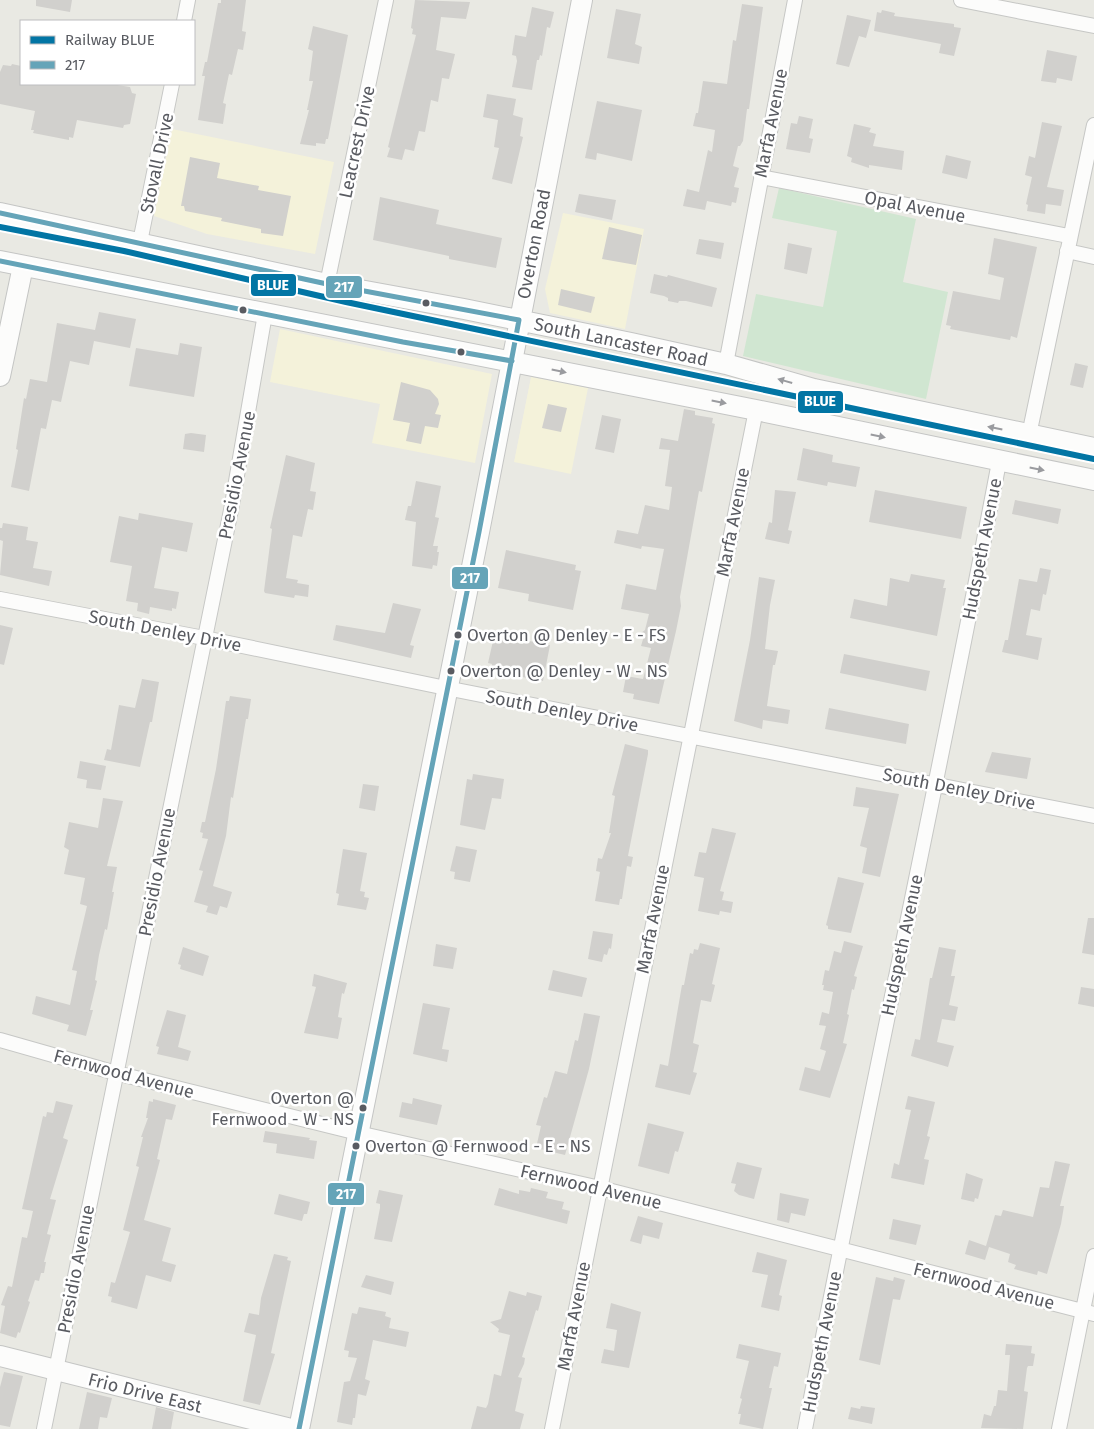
<svg xmlns="http://www.w3.org/2000/svg" width="1094" height="1429" viewBox="0 0 1094 1429" font-family="'Fira Sans',sans-serif">
  <style>
    .commercial { fill: #f4f2da }
    .green { fill: #d0e6d1 }
    .building { fill: #d1d0cd }
    .lines { fill: none; stroke-linecap: round; stroke-linejoin: round }
    .street-casing { stroke: #c6c7c5; stroke-width: 16 }
    .secondary-casing { stroke: #c4c5c4; stroke-width: 22 }
    .street { stroke: #fcfcfb; stroke-width: 14 }
    .secondary { stroke: #fcfcfb; stroke-width: 20 }
    .bus-1-casing { stroke: #fff; stroke-width: 9 }
    .bus-1 { stroke: #65a4b8; stroke-width: 5 }
    .rail-1-casing { stroke: #fff; stroke-width: 10 }
    .rail-1 { stroke: #0275a4; stroke-width: 6 }
    .oneway { fill: #9a9b9f }
    .bus-dot { fill: #595b61; stroke: #fff; stroke-width: 2 }
    .labels { text-anchor: middle; dominant-baseline: central; stroke-width: 5; stroke-linejoin: round; paint-order: stroke }
    .bus-label { font-size: 17px; fill: #595b61; stroke: #fff; text-anchor: start }
    .street-label { font-size: 18px; fill: #595b61; stroke: #fff }
    .line-badge { stroke: #fff; stroke-width: 2 }
    .badge-label { font-size: 14px; text-anchor: middle; font-weight: bold; fill: #fff }
  </style>
  <rect width="100%" height="100%" fill="#e9e9e3"/>
  <path class="commercial" d="M172,129L334,162L315,254L207,234L154,216Z
    M563,213L644,229L625,329L550,313L545,289Z
    M280,329L492,374L475,463L372,443L380,404L270,382Z
    M531,377L588,388L571,474L514,462Z"/>
  <path class="green" d="M779,188L916,219L903,282L948,292L926,399L743,356L756,294L823,307L837,231L772,218Z"/>
  <path class="building" d="M36,0H72L70,12L36,6Z
    M221,0H246L242,31L246,32L243,50L238,49L232,75L229,74L223,103L226,104L223,124L198,120L204,82L205,76H202L205,62H207L218,3H221Z
    M415,0L470,2L466,19L441,17L436,50L455,54L449,79L442,78L438,102L431,100L425,132L419,131L414,151L405,149L402,160L387,157L390,148L388,147L416,35L412,34L413,29L411,28Z
    M742,4L763,7L749,109H747L743,141L740,146H738L733,166L739,168L734,187L739,188L736,203L732,202L731,206L707,201L705,210L683,206L687,189L699,192L708,150L712,152L715,130L693,126L696,113H698L703,81L727,84L733,40L736,41Z
    M532,7L554,12L550,28L547,27L542,56L540,55L539,60H537L532,90L512,87L517,61L516,56L512,55L515,35L526,37Z
    M616,9L641,14L635,44L642,47L639,64L607,58Z
    M882,10L895,13L894,16L954,24V27L961,28L954,56L939,53L941,44L874,31L877,12L881,13Z
    M847,15L871,20L866,38L859,36L849,67L836,64Z
    M313,26L348,35L328,139H326L325,144L316,143V146L300,144L309,110H307L313,81H309L313,51L308,49Z
    M1047,50L1077,56L1072,81L1057,78L1056,83L1041,81Z
    M12,64L21,66V84H111L130,87L132,93L136,94L130,124L124,125L123,128L77,120L73,138L69,137V140L33,133L34,130H31L35,111L0,104V72L3,65L11,66Z
    M487,94L516,99L513,115L523,118L520,136L523,137L512,184L492,179L499,148L494,147L498,120L483,117Z
    M597,101L642,110L632,161L597,153L596,160L585,158Z
    M799,116L813,119L809,138L813,139L810,153L786,149L791,123L797,124Z
    M1042,122L1062,126L1047,187L1064,190L1061,206L1046,204L1045,214L1027,211L1028,205L1026,204L1032,177L1025,175L1029,156L1035,158Z
    M854,124L871,128L869,132L876,134L873,146L904,151L902,170L869,165V168L851,162L852,158L847,156Z
    M946,155L971,161L967,179L942,173Z
    M190,157L220,163L217,178L259,186L258,190L291,196L283,236L261,233V229L221,221L222,218L185,211L184,206H181Z
    M579,194L616,200L612,220L575,212Z
    M380,197L439,210L436,224L502,238L496,268L449,259V256L373,240Z
    M609,227L642,235L636,265L602,259Z
    M994,238L1037,247L1017,338L1011,336L1010,340L950,329L951,326L946,325L953,291L1000,300L1004,278L988,274Z
    M699,239L724,243L721,259L696,254Z
    M788,243L812,248L807,274L784,269Z
    M654,274L667,277L668,275L717,288L712,307L686,301H679L678,303L668,301V298L664,296L650,293Z
    M561,289L595,297L591,313L558,305Z
    M99,312L136,319L130,348L94,341L89,365L70,361L61,402L52,400L46,429L41,428L29,491L11,487L18,450L16,449L24,398L26,399L30,379L47,382L57,323L95,330Z
    M180,343L202,347L194,397L129,386L136,348L178,355Z
    M1075,363L1088,366L1083,388L1070,385Z
    M401,382L430,390L438,399L439,404L435,414L441,415L438,428L425,426L421,444L406,441L410,423L393,420Z
    M548,404L567,408L561,432L542,428Z
    M684,409L695,411V415L713,418L712,423L715,424L702,492L699,491L680,597L681,606L676,631L659,704L633,699L634,694L623,692L626,676L643,679L651,648L641,646L644,636L641,633L645,630L649,614L621,609L626,584L656,590L664,549L642,546L641,549L614,543L617,530L638,534L645,505L669,510L672,487L665,486L670,450L659,449L661,438L678,441Z
    M602,415L621,419L614,453L595,449Z
    M191,433L206,435L204,452L183,449L185,434Z
    M803,448L833,455L832,462L860,467L856,487L828,482L827,486L797,480Z
    M286,455L315,463L310,491L316,492L313,510L308,509L302,537L293,535L286,578L298,580L297,583L309,585L308,597L295,595L294,598L265,593L264,591L272,529L270,528Z
    M416,481L441,486L435,517L439,518L433,546H438L437,552H439L437,566L433,565L432,569L412,566L416,522L405,520L408,506H411Z
    M775,490L796,492L789,526L788,530L792,531L789,544L765,539L769,522L772,523Z
    M875,490L967,507L961,539L869,522Z
    M1015,500L1061,509L1058,524L1012,514Z
    M139,513L193,523L187,552L162,547L154,588L179,592L176,609L172,608V611L150,607L149,614L137,611L138,603L126,601L132,566L110,562L119,516L138,520Z
    M3,523L28,527L26,540L38,542L33,568L52,571L49,586L0,575L3,541L0,540V528H2Z
    M506,550L576,565L575,570L581,571L573,610L528,601L529,594L498,588Z
    M1040,568L1051,570L1046,595L1043,594L1040,611L1031,609L1026,635L1042,638L1038,660L1002,652L1005,640H1008L1019,579L1037,582Z
    M911,574L945,580L943,588H946L937,636L850,618L854,599L887,606L890,578L909,582Z
    M759,577L775,580L770,605L765,649L778,651L775,665H773L767,706L790,710L788,724L763,720L762,729L734,721L750,640Z
    M393,603L421,609L410,645L414,646L411,658L333,640L336,625L385,633Z
    M0,625L13,628L4,665L0,664Z
    M497,639L523,644L524,640L550,645L543,681L491,671L492,664L488,663L493,641L496,642Z
    M844,654L930,671L926,691L840,673Z
    M142,679L159,682L152,722H150L140,767L104,760L107,749L111,750L119,705L135,708Z
    M230,696L251,699L248,719H246L233,798L231,797L226,836L213,886L232,892L227,908L220,906L217,915L206,912L208,906L194,902L203,871L199,870L208,839L202,838L203,833L200,832L202,822H205L216,769L226,701H229Z
    M829,708L909,724L906,744L825,729Z
    M625,744L648,750V754L628,856L633,857L631,867L627,866L622,899H620L619,905L595,901L600,872L596,871L598,858L602,859L611,833H609L615,796L612,795Z
    M992,752L1031,758L1027,779L985,772Z
    M80,761L106,766L101,790L86,788L87,780L77,778Z
    M473,774L504,779L501,799L492,798L485,830L460,825L467,779L472,780Z
    M363,784L379,786L375,811L359,808Z
    M856,787L899,794L880,877L862,873L867,848L860,846L869,808L853,806Z
    M103,798L123,801L107,866L117,867L112,892H114L107,930L105,929L99,955L95,980L97,981L90,1010H93L86,1036L67,1031L69,1025L32,1014L36,996L70,1005L77,971L72,970L87,906L80,904L85,878L64,874L69,850L64,847L69,822L98,828Z
    M712,828L736,833L720,891L724,892L722,900L733,902L731,913L720,911L719,915L698,911L704,878L694,876L699,852L706,853Z
    M456,846L477,850L470,882L454,879L455,872L450,871Z
    M343,849L367,853L360,891L365,892L364,897L369,898L366,910L337,905L339,894L336,893Z
    M838,877L864,883L851,933L828,929V926L826,925Z
    M1088,918H1094V955L1082,953Z
    M593,931L613,934L611,949L609,948L607,955L604,954L602,962L588,959Z
    M844,941L863,946L854,976L857,977L854,990L852,989L847,1014L849,1015L843,1043L847,1044L830,1098L799,1090L805,1067L820,1071L826,1051L820,1049L826,1026L819,1025L822,1012L829,1014L833,992L823,990L824,985H822L825,970L829,971L834,951L841,953Z
    M700,943L720,948L712,984L715,985L711,1002L701,1000L693,1043L699,1045L693,1072L697,1073L690,1095L655,1087L660,1064L668,1066L682,985H684L690,953L693,954L694,949L698,950Z
    M436,944L457,948L453,969L433,966Z
    M183,947L209,956L203,976L180,969L181,965L178,964Z
    M939,947L956,950L951,976H955L949,1005L958,1007L955,1021L942,1019L937,1042L954,1046L948,1067L911,1056L915,1039L920,1040L930,978H932Z
    M553,970L587,978L582,997L548,990Z
    M314,974L347,983L344,994L342,993L338,1017L342,1018L338,1039L304,1033L316,987L312,986Z
    M1081,987L1094,989V1007L1078,1004Z
    M423,1003L450,1008L442,1049L449,1050L447,1062L413,1054Z
    M167,1010L186,1015L178,1047L191,1051L188,1061L157,1054L159,1047L156,1046Z
    M584,1013L600,1016L589,1069L565,1155L536,1148L541,1126L536,1125L544,1097L547,1098L555,1071L567,1074L575,1040L578,1041Z
    M908,1096L935,1102L927,1136L930,1137L924,1159L929,1160L924,1185L891,1178L894,1163L899,1165L911,1110L905,1109Z
    M413,1098L442,1105L437,1125L399,1117L402,1102L412,1104Z
    M153,1099L176,1105L172,1120L166,1119L157,1159L160,1160L144,1220L171,1228L162,1261L176,1265L171,1282L146,1275L137,1309L111,1302L112,1297L108,1296L111,1282L115,1283L130,1232L123,1230L139,1167L136,1166L143,1137H141L148,1118H146L149,1101L153,1102Z
    M56,1101L73,1105L63,1138L68,1140L50,1199L56,1200L47,1234L51,1235L44,1262H46L44,1273H41L39,1281L35,1280L28,1301L30,1302L20,1333L18,1332L16,1338L0,1333L5,1306L1,1305L8,1286L12,1287L22,1237L27,1238L33,1211L22,1209L43,1116L46,1117L47,1112L53,1113Z
    M648,1123L684,1132L678,1152L675,1151L669,1174L638,1166Z
    M265,1131L310,1138L309,1140L317,1141L314,1159L276,1153L277,1144L263,1142Z
    M1055,1161L1070,1164L1060,1206H1064L1061,1224L1047,1274L1038,1271L1037,1275L1014,1269L1016,1265L1008,1262L1010,1254L989,1247L985,1260L965,1254L969,1240L986,1246L995,1215L1001,1216L1003,1210L1033,1217L1040,1187L1049,1188Z
    M737,1162L762,1168L754,1199L739,1195L734,1191L736,1184L731,1183Z
    M966,1173L983,1179L978,1199L975,1198L974,1202L961,1199Z
    M499,1188L519,1194V1190L530,1192L531,1188L548,1192L546,1198L564,1202L562,1209L570,1211L567,1224L494,1205Z
    M379,1190L403,1195L392,1242L374,1239L380,1208V1204L376,1203Z
    M780,1193L809,1199L805,1216L791,1213L789,1223L777,1220Z
    M279,1194L310,1202L307,1214H304L302,1221L274,1214Z
    M638,1216L663,1223L659,1239L643,1235L641,1244L630,1241Z
    M893,1219L921,1225L916,1245L889,1239Z
    M757,1252L787,1260L779,1295L782,1296L779,1311L761,1307L768,1275L752,1272Z
    M274,1254L288,1257L287,1260L291,1261L271,1353L275,1354L260,1405L243,1401L256,1335L244,1332L249,1313L259,1315L261,1298Z
    M366,1275L394,1282L391,1295L361,1287Z
    M876,1277L893,1281L894,1277L905,1280L900,1300L893,1299L880,1365L859,1360Z
    M509,1291L526,1296L527,1292L542,1296L538,1311L536,1310L522,1357L525,1358L524,1364L518,1377L522,1378L515,1411L524,1414L520,1429H471L477,1406L486,1408L488,1404L494,1374L501,1376L510,1335L498,1332L499,1329L490,1322L501,1319Z
    M611,1303L641,1312L629,1368L601,1363L604,1349L614,1351L617,1330L606,1328Z
    M359,1307L386,1312L385,1316L391,1318L389,1328L409,1332L406,1347L373,1340L365,1379L370,1381L366,1396L358,1394L355,1418H353L352,1425L337,1422L344,1382L350,1381L357,1358L348,1357L349,1351L344,1350L352,1313L357,1314Z
    M739,1344L781,1353L778,1367L774,1366L769,1388H772L763,1429L739,1424L741,1414H738L742,1399L740,1398L749,1361L736,1358Z
    M1006,1344L1032,1346L1031,1353L1035,1354L1033,1366H1028L1027,1368L1024,1391L1028,1392L1023,1429L981,1428L984,1414L991,1416L994,1406H996L998,1390L1007,1391L1010,1355H1005Z
    M4,1372L23,1376L10,1427L0,1425V1387Z
    M87,1392L112,1398L107,1418L100,1417L98,1429H79Z
    M861,1406L875,1408L872,1424L848,1419L851,1407L860,1409Z
    M156,1407L174,1412L171,1429H152Z"/>
  <g class="lines">
    <g class="street-casing">
      <path id="street" d="M961,0L1094,26
        M184,21L188,0
        M761,177L1069,236
        M140,242L172,84
        M1067,251L1094,257
        M327,284L386,0
        M726,364L795,0
        M1029,435L1094,125
        M0,599L204,638L446,688L1094,816
        M0,1040L116,1073L358,1133L600,1188L1094,1314
        M44,1429L231,510L265,314
        M552,1429L756,410
        M805,1429C867,1106 938,785 999,462
        M1059,1429L1094,1256"/>
    </g>
    <g class="secondary-casing">
      <path id="secondary" d="M0,213L327,284L464,309L631,343L726,364L814,389L1094,448
        M0,261L756,410L1094,480
        M0,376L23,266
        M0,1356L291,1429
        M299,1429L479,532L582,0"/>
    </g>
    <use href="#street" class="street"/>
    <use href="#secondary" class="secondary"/>
    <g class="bus-1-casing">
      <path id="bus-1" d="M0,213L327,284L519,320L479,532L299,1429
        M0,261L403,342L512,361"/>
    </g>
    <use href="#bus-1" class="bus-1"/>
    <g class="rail-1-casing">
      <path id="rail-1" d="M0,227L124,251L346,302L1094,459"/>
    </g>
    <use href="#rail-1" class="rail-1"/>
  </g>
  <defs><path id="oneway-solid" d="M-6-.8H1V-3.2L6.5 0L1 3.2V.8H-6Z" transform="scale(1.25)"/></defs>
  <g class="oneway">
    <use href="#oneway-solid" transform="translate(559 371) rotate(12)"/>
    <use href="#oneway-solid" transform="translate(785 381) rotate(-164)"/>
    <use href="#oneway-solid" transform="translate(719 402) rotate(11)"/>
    <use href="#oneway-solid" transform="translate(995 428) rotate(-169)"/>
    <use href="#oneway-solid" transform="translate(878 436) rotate(12)"/>
    <use href="#oneway-solid" transform="translate(1037 469) rotate(11)"/>
  </g>
  <g class="bus-dot">
    <circle cx="426" cy="303" r="4.5"/>
    <circle cx="243" cy="310" r="4.5"/>
    <circle cx="461" cy="352" r="4.5"/>
    <circle cx="458" cy="635" r="4.5"/>
    <circle cx="451" cy="671" r="4.5"/>
    <circle cx="363" cy="1108" r="4.5"/>
    <circle cx="356" cy="1146" r="4.5"/>
  </g>
  <g class="labels">
    <g class="bus-label">
      <text x="467" y="635">Overton @ Denley - E - FS</text>
      <text x="460" y="671">Overton @ Denley - W - NS</text>
      <text x="354" y="1098" text-anchor="end">Overton @<tspan x="354" dy="21">Fernwood - W - NS</tspan></text>
      <text x="365" y="1146">Overton @ Fernwood - E - NS</text>
    </g>
    <g class="street-label">
      <text transform="translate(771 123) rotate(-79)">Marfa Avenue</text>
      <text transform="translate(357 142) rotate(-78)">Leacrest Drive</text>
      <text transform="translate(157 163) rotate(-78)">Stovall Drive</text>
      <text transform="translate(915 207) rotate(11)">Opal Avenue</text>
      <text transform="translate(534 244) rotate(-79)">Overton Road</text>
      <text transform="translate(621 342) rotate(12)">South Lancaster Road</text>
      <text transform="translate(237 475) rotate(-79)">Presidio Avenue</text>
      <text transform="translate(733 522) rotate(-79)">Marfa Avenue</text>
      <text transform="translate(982 549) rotate(-79)">Hudspeth Avenue</text>
      <text transform="translate(165 631) rotate(11)">South Denley Drive</text>
      <text transform="translate(562 711) rotate(11)">South Denley Drive</text>
      <text transform="translate(959 789) rotate(11)">South Denley Drive</text>
      <text transform="translate(157 872) rotate(-79)">Presidio Avenue</text>
      <text transform="translate(653 919) rotate(-79)">Marfa Avenue</text>
      <text transform="translate(902 945) rotate(-78)">Hudspeth Avenue</text>
      <text transform="translate(124 1074) rotate(15)">Fernwood Avenue</text>
      <text transform="translate(591 1187) rotate(13)">Fernwood Avenue</text>
      <text transform="translate(76 1269) rotate(-79)">Presidio Avenue</text>
      <text transform="translate(984 1286) rotate(14)">Fernwood Avenue</text>
      <text transform="translate(574 1316) rotate(-79)">Marfa Avenue</text>
      <text transform="translate(822 1342) rotate(-79)">Hudspeth Avenue</text>
      <text transform="translate(145 1393) rotate(14)">Frio Drive East</text>
    </g>
  </g>
  <g class="line-badge">
    <rect x="250" y="273" width="47" height="24" rx="5" fill="#0275a4"/>
    <rect x="325" y="275" width="38" height="24" rx="5" fill="#65a4b8"/>
    <rect x="797" y="390" width="47" height="24" rx="5" fill="#0275a4"/>
    <rect x="451" y="566" width="38" height="24" rx="5" fill="#65a4b8"/>
    <rect x="327" y="1182" width="38" height="24" rx="5" fill="#65a4b8"/>
  </g>
  <g class="badge-label">
    <text x="273" y="290">BLUE</text>
    <text x="344" y="292">217</text>
    <text x="820" y="406">BLUE</text>
    <text x="470" y="583">217</text>
    <text x="346" y="1199">217</text>
  </g>
  <rect x="20" y="20" width="175" height="65" fill="#ffffff" stroke="#bdbdc0"/>
  <rect x="30" y="36" width="25" height="8" fill="#0275a4" stroke="#bdbdc0"/>
  <text x="65" y="45" font-size="15" fill="#595b61">Railway BLUE</text>
  <rect x="30" y="61" width="25" height="8" fill="#65a4b8" stroke="#bdbdc0"/>
  <text x="65" y="70" font-size="15" fill="#595b61">217</text>
</svg>
